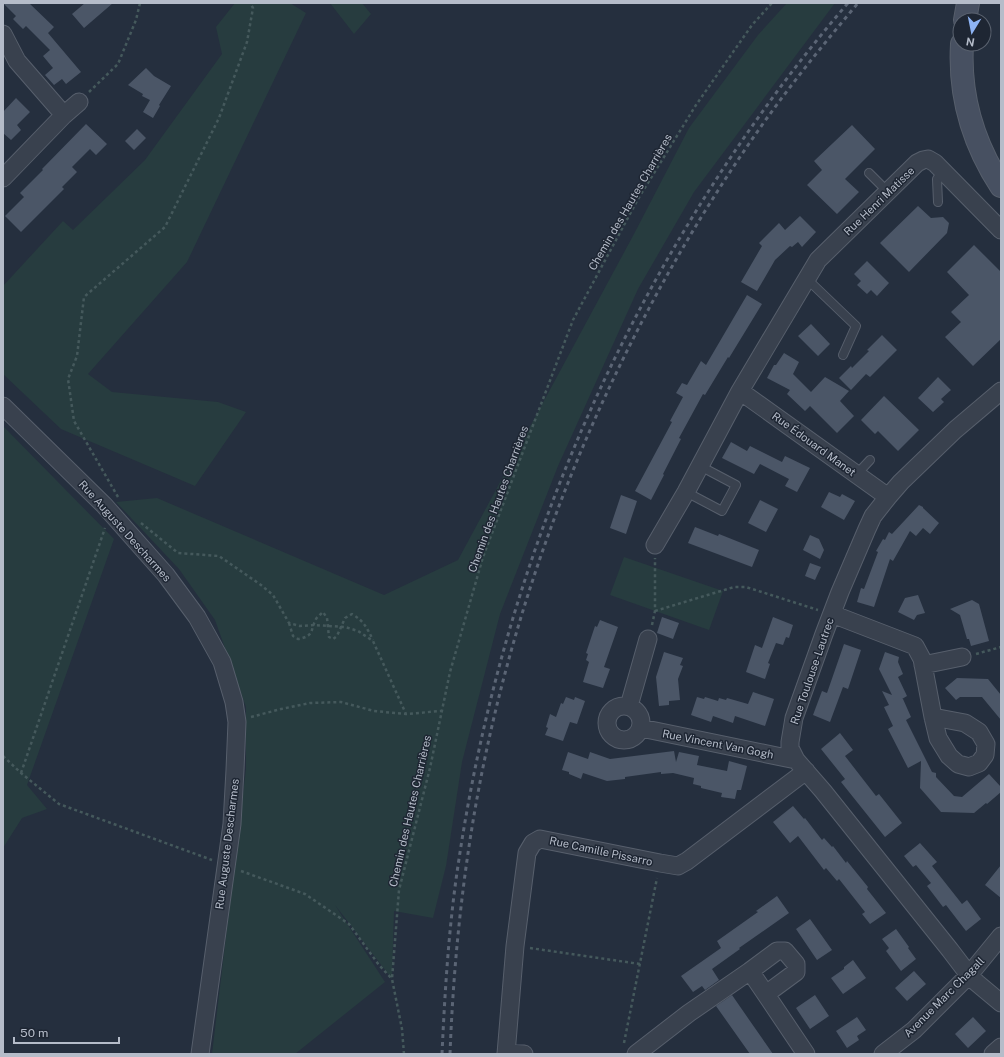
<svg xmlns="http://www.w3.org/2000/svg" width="1004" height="1057" viewBox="0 0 1004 1057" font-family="'Public Sans',sans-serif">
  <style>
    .green { fill: #273c3f }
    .building { fill: #4b5667 }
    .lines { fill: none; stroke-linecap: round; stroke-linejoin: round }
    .lane-casing { stroke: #575f6c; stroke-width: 10 }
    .street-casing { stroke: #575f6c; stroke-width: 19 }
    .secondary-casing { stroke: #575f6c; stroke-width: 24 }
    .path { stroke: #45595c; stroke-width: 2.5; stroke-dasharray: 3 3; stroke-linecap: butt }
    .lane { stroke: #39414e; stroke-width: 8 }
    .street { stroke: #39414e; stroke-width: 17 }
    .secondary { stroke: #475061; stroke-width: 22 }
    .rail { stroke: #5b6575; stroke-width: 3; stroke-dasharray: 4 4; stroke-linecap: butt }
    .labels { text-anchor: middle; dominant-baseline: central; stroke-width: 3; stroke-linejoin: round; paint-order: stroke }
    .street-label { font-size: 11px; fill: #b5bcc9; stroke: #1e2633 }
  </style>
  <rect width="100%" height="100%" fill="#252f3e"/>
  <path class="green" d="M235,3H290L306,13L187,262L88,374L112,392L218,402L246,412L195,486L61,429L3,374V286L63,221L73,230L145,160L222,54L216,27Z
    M330,3H362L371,14L354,34Z
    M787,3H835L694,192L638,289L558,466L500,614L462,762L446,866L433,918L394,911L392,979L335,905L385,982L295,1054H212L246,769V707L215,620L179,569L116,502L157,498L384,595L458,560L634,234L689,128L758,35Z
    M3,426L114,539L27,785L47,809L22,818L3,848Z
    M624,557L723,591L709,630L610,595Z"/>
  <path class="building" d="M3,3H29L54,27L48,33L81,72L66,84L62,79L54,85L45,75L53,68L43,56L50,50L26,26L23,29L13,19L16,16Z
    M85,3H113L84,28L72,14Z
    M146,68L154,76L171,86L159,105L160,106L153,118L143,112L150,100L142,96L143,94L128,85Z
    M16,98L30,112L17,125L21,130L11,140L3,133V112Z
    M86,124L107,144L96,155L90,149L72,167L77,172L62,187L64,189L21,232L5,216L24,197L20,193L43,170L42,169Z
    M852,125L875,149L845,179L859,192L837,214L807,185L822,170L814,161Z
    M137,129L146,138L134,150L125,141Z
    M918,206L931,218L943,217L949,223L947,233L909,272L880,243Z
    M800,216L816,232L802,247L798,242L792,247L790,246L775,260L757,291L741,282L762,246L759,243L779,223L785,230Z
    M974,245L1001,272V339L973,366L945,337L961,322L951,312L969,295L947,272Z
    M867,261L889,283L877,296L871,290L867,294L857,285L861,281L854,274Z
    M747,295L762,304L729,358L728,357L705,395L703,394L679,438L681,439L663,474L664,475L651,500L635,491L672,422L670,421L683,397L676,393L682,383L687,385L701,361L706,365Z
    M811,324L830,344L818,356L798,336Z
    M882,335L897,350L870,377L866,374L851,390L839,378L851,366L852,368L869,351L867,350Z
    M784,353L799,362L793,374L811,392L825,377L849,391L840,401L854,416L837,433L810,406L805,411L787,394L790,390L767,378L774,365H776Z
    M938,377L951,390L941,399L944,402L933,412L918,398Z
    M884,396L919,430L898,451L878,431L875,434L861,420Z
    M731,442L747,451L750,446L782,462L785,456L810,468L797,492L785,486L789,479L760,464L754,474L722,458Z
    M829,492L840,497L842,494L855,501L844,520L821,507Z
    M621,495L637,501L626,534L610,528Z
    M760,500L778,509L766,532L748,523Z
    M919,505L923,507V508L939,523L930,534L923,528L916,536L910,531L893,561L890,559L874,607L857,602L861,588L864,589L878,552L876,551L883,539L885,540L889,532L892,534Z
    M695,527L718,536L719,534L759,550L752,567L688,543Z
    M810,535L819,539L824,550L820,559L803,550Z
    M810,563L821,567L815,580L805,576Z
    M918,595L925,613L917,615L914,620L898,612L905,598Z
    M972,600L979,604L989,641L971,646L969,639H967L960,615L950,609Z
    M662,617L679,623L673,639L657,633Z
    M773,617L793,625L789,638L786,637L783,645L776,643L768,663L770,664L765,679L746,672L755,645L762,648Z
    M600,620L618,627L604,667L610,669L603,688L583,682L589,662L586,660L588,654L586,653L595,626L597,627Z
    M844,644L861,650L848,689L843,687L830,722L813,715L822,691L827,693Z
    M664,652L683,658L680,665L683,666L678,679L680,700L669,701V705L659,706L656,677Z
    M885,652L899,657L898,662L903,674L898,677L907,696L902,699H903L911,717L906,720L932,772L936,773V777L954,796L962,797L989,774L1001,787V792L987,804L986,803L974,813L941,812L920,788L921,761L908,768L888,729L893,726L884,707L889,705L882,691L892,695L879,669Z
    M957,678L988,679L1001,695V720L982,697H960L956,700L945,688Z
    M753,692L774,699L765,726L735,716L733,723L713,716L711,722L691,715L697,697L704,699L705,697L718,701L719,698L726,700L727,698L748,704Z
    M566,697L574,700L575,697L585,701L577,724L570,722L563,741L545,735L548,728L546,727L550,714L556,717L561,703L563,704Z
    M840,733L853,750L845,756L876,796L879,794L902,823L885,837L841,782L845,779L821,749Z
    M674,751L676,762L679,752L699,756L697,765L727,771L729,761L747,766L741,790H737L735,799L721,797L722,793L701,788V786L693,784L694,778L673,773L661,774V772L625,777V779L607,781L583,773L581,779L569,774V772L562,770L568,752L588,759L590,752L610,759Z
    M793,806L804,819L805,818L822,840L824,838L832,847L833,846L846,863L847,861L868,887L867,889L886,913L870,924L862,914L865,912L839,879L837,881L826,868L824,870L798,836L790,843L773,822Z
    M920,843L937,862L932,866L962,904L967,900L981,919L966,931L946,905L943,907L927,886L931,883L916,865L913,867L904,856Z
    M1001,865V898L985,885Z
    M777,896L789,913L739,948L740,949L712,969L719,980L705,990L702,986L693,992L681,976L721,948L717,941L758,912L756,911Z
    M810,919L832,950L817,960L796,929Z
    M896,929L909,947L908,948L916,959L901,971L886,951L889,948L882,939Z
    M853,960L866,978L843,994L831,978L844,969V967Z
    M914,971L926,984L907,1001L895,988Z
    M732,995L750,1021L773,1054H750L716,1006Z
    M815,995L829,1016L810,1029L796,1008Z
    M857,1017L866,1030L857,1036L859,1040L847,1048L836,1031Z
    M973,1017L986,1031L968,1048L955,1034Z"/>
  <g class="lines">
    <g class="lane-casing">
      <path id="lane" d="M869,173L888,192
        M938,202L937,179L943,171
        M807,279L856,326L843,355
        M857,474L870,460
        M686,492L722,511L736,485L700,466"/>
    </g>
    <g class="street-casing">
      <path id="street" d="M3,34L17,61L64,115
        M3,178L64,115L79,102
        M740,391L888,497
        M1001,391L955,430L901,482L888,497L873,516L867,529L840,592L824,634L794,718L790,742V748L796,760L823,791L950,950L969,975L977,983L1001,1003
        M3,406L104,505L166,575L197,617L222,662L234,702L237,722L235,770L232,824L200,1054
        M655,545L686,492L740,391L818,260L917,163L923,160L928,159L935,163L1001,230
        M832,614L915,646L922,659L933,717L938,738L949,756L958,764L969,767L979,763L985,755L986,744L979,732L965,723L933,717
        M923,665L962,657
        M607 723a17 17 0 1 1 34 0a17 17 0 1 1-34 0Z
        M629,706L648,639
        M641,728L796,760
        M750,971L777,951H785L796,964V972L766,994
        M506,1053L524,1054
        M506,1054L515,946L527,853L533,843L540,839L660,863L678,866L687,861L806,771
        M636,1054L689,1013L750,971L769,999L806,1054
        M883,1054L914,1030L969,975L1001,936
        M993,1054L1001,1047"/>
    </g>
    <g class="secondary-casing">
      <path id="secondary" d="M965,20L968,3
        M962,44C959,95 973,143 1001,186"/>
    </g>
    <path class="path" d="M89,92L118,64L136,20L140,3
      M118,497L74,421L68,379L77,356L84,297L165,227L219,118L247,42L253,8L250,3
      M141,523L178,553L219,556L261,585L273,595L289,623L300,626L314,625L345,627L358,631L373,641L406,714
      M655,611L734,587H746L818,610
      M289,623L293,636L298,639C315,636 310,630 316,619C318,616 321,614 323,612L327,618L329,637L333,639L337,636L345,618L352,614C364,621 367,628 373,640
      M652,625L655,611V558
      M976,654L1001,647
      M251,717L281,709L310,703L341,702L374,711L406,714L441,711
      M3,756L21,773L59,804L212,860
      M21,773L105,528
      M241,871L305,894L349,924L379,965L392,979
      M530,948L640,964
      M624,1043L657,878
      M404,1054L402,1029L392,979L399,890L430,768L450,672L483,557L573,320L638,199L696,105L752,25L772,3"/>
    <use href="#lane" class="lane"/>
    <use href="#street" class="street"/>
    <use href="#secondary" class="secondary"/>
    <path class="rail" d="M442,1054C445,989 449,923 459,859C501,580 609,319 776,93C799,62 823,32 848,3
      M450,1054C454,948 466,842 489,739C537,523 629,316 755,135C787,89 822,46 858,3"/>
  </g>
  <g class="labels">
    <g class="street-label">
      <text transform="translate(879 201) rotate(-44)">Rue Henri Matisse</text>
      <text transform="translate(630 202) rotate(-60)">Chemin des Hautes Charrières</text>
      <text transform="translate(814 444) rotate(36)">Rue Édouard Manet</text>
      <text transform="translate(498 499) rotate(-70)">Chemin des Hautes Charrières</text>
      <text transform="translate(125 531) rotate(48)">Rue Auguste Descharmes</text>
      <text transform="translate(812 671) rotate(-71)">Rue Toulouse-Lautrec</text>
      <text transform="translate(718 744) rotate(11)">Rue Vincent Van Gogh</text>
      <text transform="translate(410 811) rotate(-77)">Chemin des Hautes Charrières</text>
      <text transform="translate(227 844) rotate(-83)">Rue Auguste Descharmes</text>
      <text transform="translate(601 851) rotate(12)">Rue Camille Pissarro</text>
      <text transform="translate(944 997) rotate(-45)">Avenue Marc Chagall</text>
    </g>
  </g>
  <rect width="1004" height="1057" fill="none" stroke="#b5bcc9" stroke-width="8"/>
  <g transform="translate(972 32) rotate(190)"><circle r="19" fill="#1e2633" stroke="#5a626f"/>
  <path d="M0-3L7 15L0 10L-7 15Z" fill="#8eb4f5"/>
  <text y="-6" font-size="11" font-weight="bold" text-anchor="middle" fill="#b5bcc9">N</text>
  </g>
  <path d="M14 1037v6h105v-6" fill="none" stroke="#b5bcc9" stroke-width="2"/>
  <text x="20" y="1037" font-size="12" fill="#b5bcc9" stroke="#1e2633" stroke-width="3" paint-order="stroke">50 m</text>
</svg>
